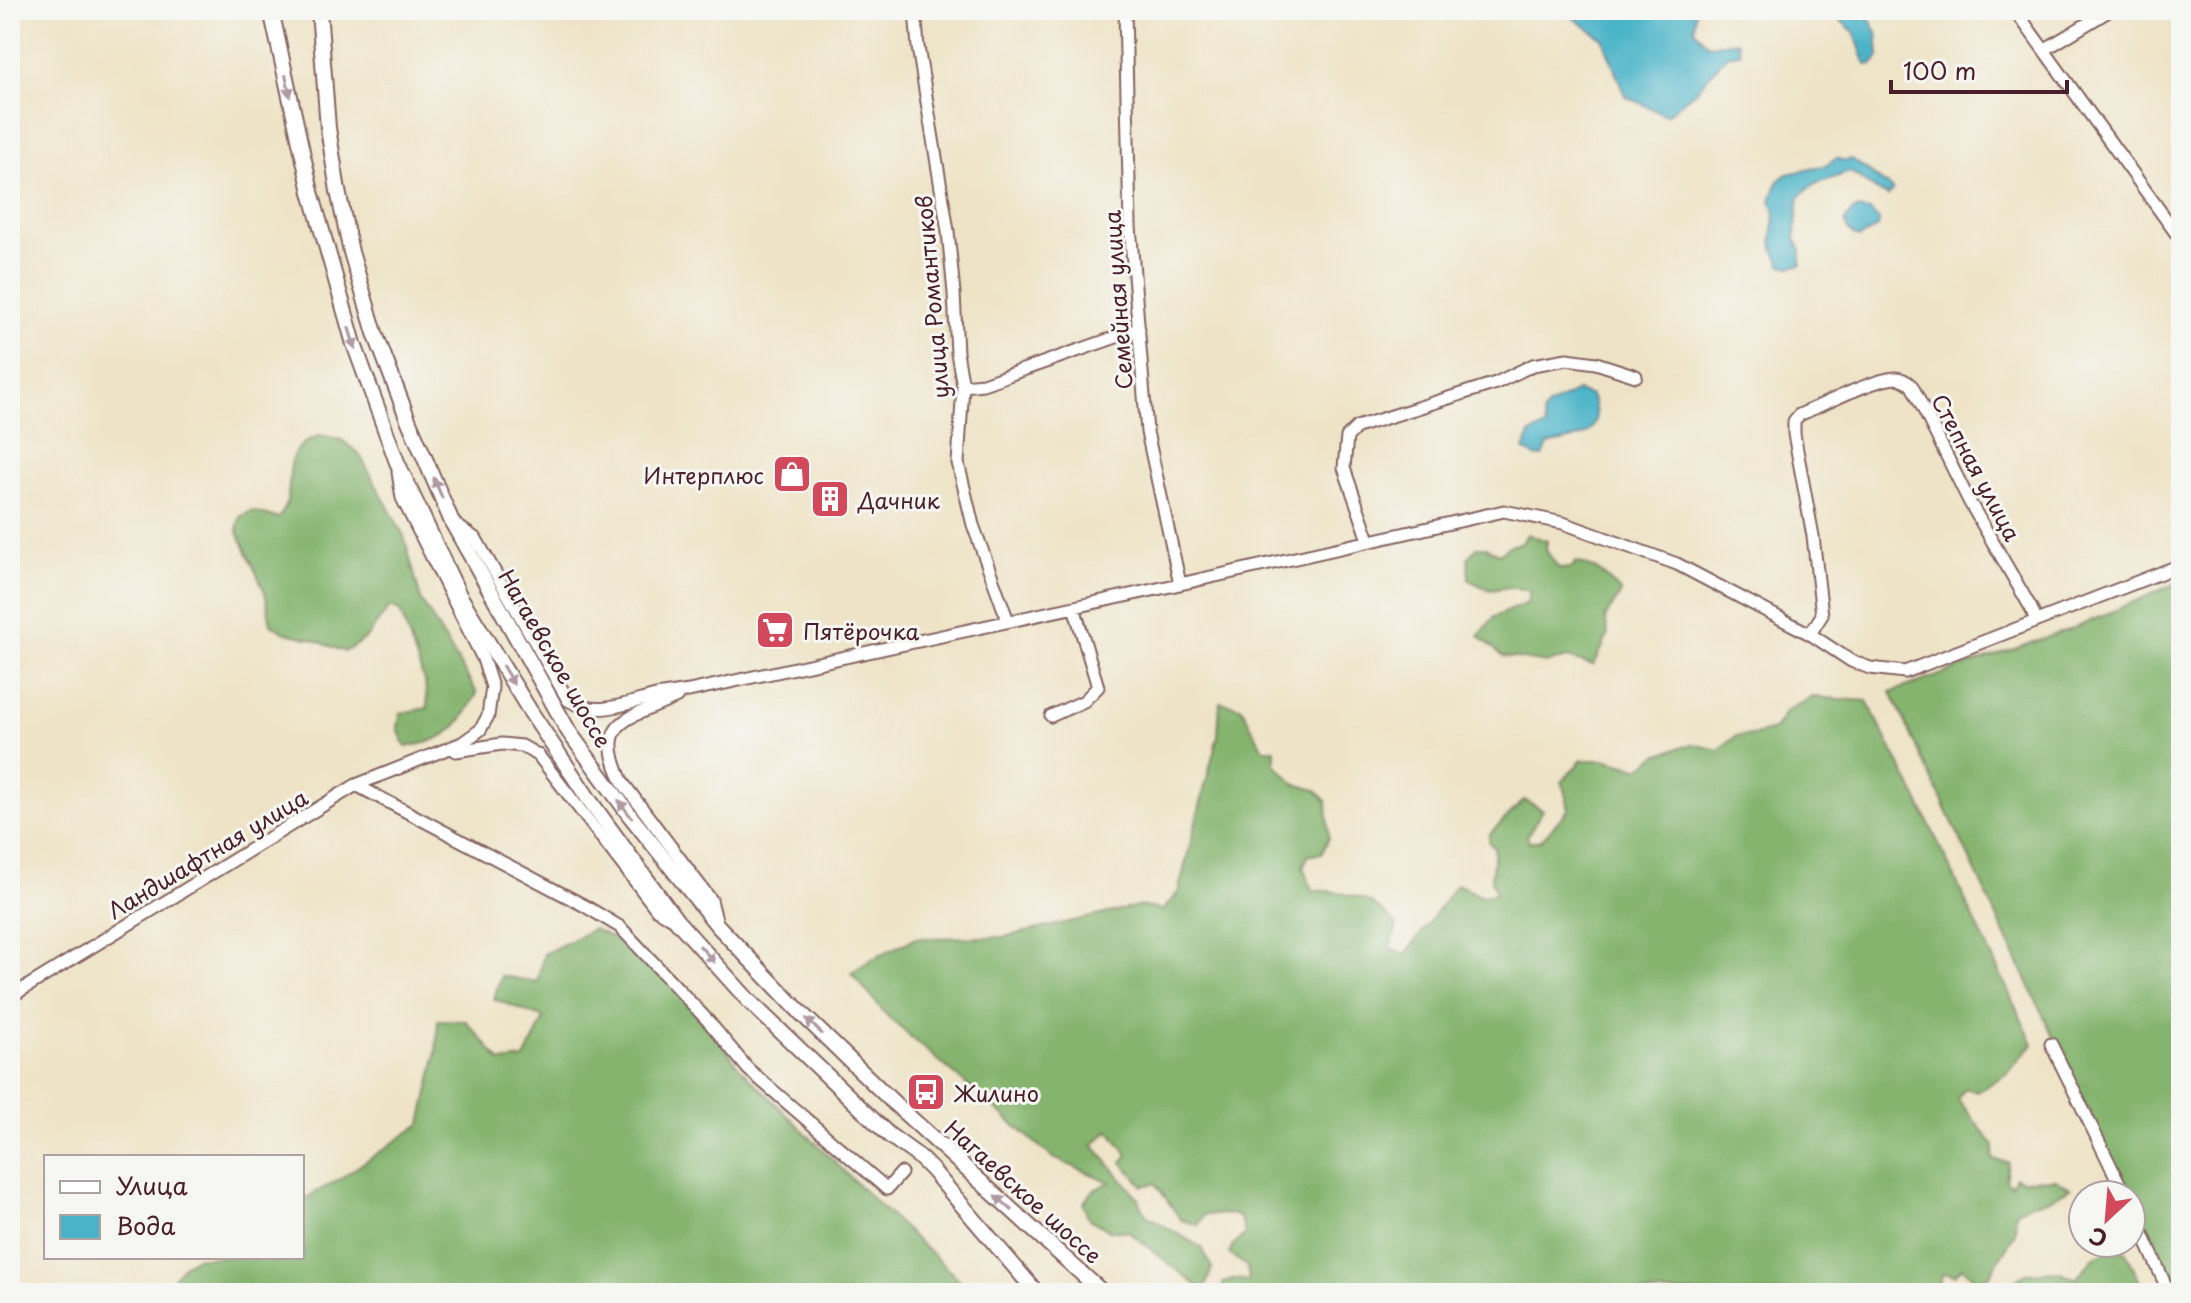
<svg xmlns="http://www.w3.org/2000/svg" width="2191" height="1303" viewBox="0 0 2191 1303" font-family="'Playpen Sans',sans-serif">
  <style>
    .forest { fill: #84b46e; stroke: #676a4c; stroke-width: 2 }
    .water { fill: #4ab3c8; stroke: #4a697a; stroke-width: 2 }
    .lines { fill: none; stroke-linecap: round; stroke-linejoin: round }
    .minor-casing { stroke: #836461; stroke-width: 15 }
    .major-casing { stroke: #836461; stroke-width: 18 }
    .minor { stroke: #fff; stroke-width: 11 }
    .major { stroke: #fff; stroke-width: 14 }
    .oneway { fill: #ae9aa0 }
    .labels { text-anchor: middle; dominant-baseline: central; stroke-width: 6; stroke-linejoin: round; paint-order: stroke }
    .street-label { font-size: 22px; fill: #4a1f2b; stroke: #f6f6f2 }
    .poi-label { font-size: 22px; fill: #4a1f2b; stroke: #f6f6f2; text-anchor: start }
  </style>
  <rect width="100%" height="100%" fill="#f6f6f2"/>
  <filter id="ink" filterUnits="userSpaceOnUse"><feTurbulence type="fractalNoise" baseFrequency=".0125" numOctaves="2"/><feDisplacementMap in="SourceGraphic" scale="16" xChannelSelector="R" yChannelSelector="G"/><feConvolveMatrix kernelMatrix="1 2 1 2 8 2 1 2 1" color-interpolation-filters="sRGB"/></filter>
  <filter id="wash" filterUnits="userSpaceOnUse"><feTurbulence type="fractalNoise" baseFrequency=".006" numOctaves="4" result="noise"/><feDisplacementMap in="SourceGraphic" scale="32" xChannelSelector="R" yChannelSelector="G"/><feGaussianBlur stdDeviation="1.8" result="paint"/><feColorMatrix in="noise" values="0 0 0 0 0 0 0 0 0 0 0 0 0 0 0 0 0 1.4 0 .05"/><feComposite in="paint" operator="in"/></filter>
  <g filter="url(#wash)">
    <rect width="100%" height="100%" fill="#eee3c6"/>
    <path class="forest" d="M321,435L342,440L359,454L404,536L421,600L477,693C457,731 449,739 406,747L398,729L400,713L428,708L425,683L400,611L390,607L365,639L345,652L312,639L286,633L271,624L265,592L237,530L240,517L252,511L278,518C298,499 280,460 303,444C308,440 315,438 321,435Z
      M1527,534L1547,541L1546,550L1559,569L1571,568L1576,562C1597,567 1607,577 1621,593L1605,618L1608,635L1594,665L1567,658L1547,663L1503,656L1479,636L1494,617L1527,603L1530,591L1510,587L1490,590L1469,580L1468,558L1477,547H1486L1499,554L1509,546L1522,543Z
      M2181,581V1280L2178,1285H2168L2131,1201V1195H2128L1891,692L2077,627Z
      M1813,697L1867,701L1918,800L2033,1044L2006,1074L1977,1092L1966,1088L1957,1098L1994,1146L1993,1160L2008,1162L2005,1181L2011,1185L2015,1177L2021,1180L2056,1179L2070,1188L2051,1199L2032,1203L2016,1212L2015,1233L1990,1275L1978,1282L1962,1267L1955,1275L1943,1273L1934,1293H1223V1283L1234,1279L1249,1281L1247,1266L1229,1254L1232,1246L1245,1234L1240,1218L1232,1214L1204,1215L1198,1225L1181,1220L1155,1183L1143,1186L1122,1162L1128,1155L1109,1130L1093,1145L1138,1198L1146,1215L1202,1248L1212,1268L1204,1291L1128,1231H1111L1089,1219L1083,1203L1094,1190L1110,1182L1053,1158L890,1019L851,973L872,959L916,938L1004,937L1139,906L1163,910L1178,893L1218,735L1220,702L1241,707L1263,749H1275V764L1295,784L1316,790L1327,802L1329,838L1322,853L1308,856L1303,867L1313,892C1326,888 1359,896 1371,903C1380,908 1389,918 1397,925L1390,948L1406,954L1457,884L1481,896L1496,894L1491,879L1495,848L1489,843V835L1524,800L1543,810L1527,836L1529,842L1541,840L1569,809L1562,782L1582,760H1606L1639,768L1659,754L1694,744L1719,750L1736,736L1755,735L1774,730L1786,711Z
      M593,929L634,947L689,997L740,1068L864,1191L973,1293H160L185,1264L197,1257H302V1200L338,1180L421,1124L436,1056L438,1020L466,1021L501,1062L525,1059L544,1018L494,999L501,976L537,982L544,954Z
      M2112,1250L2126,1251L2144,1291L2140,1293H1993L2028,1273L2059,1271L2076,1279L2094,1257Z"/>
    <path class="water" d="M1567,10H1696L1694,29L1708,45L1737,41L1740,53L1727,55L1696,91L1666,115L1625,96L1603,39L1572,17Z
      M1828,10H1864L1877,32L1879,57L1873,64L1866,65L1854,32Z
      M1837,158L1845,161L1852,159L1893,190L1888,196C1873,191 1864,179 1850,172L1813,185L1799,197L1795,238L1801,251V265L1791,267L1781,265C1779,258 1772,248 1772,240C1772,225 1779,216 1771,201C1774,191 1777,179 1787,174L1825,166Z
      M1857,209L1870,211L1879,221L1878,227L1859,238C1851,235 1847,230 1845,221L1851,212Z
      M1577,391L1591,396C1608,435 1578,438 1548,445L1543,456L1536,457L1524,450L1530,434L1546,427L1543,414L1548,406Z"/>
  </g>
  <g filter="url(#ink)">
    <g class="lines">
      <g class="minor-casing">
        <path id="minor" d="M915,10L918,47L948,231L954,293L957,353L963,386L958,463L973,525L1008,621
          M1125,10L1130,226L1147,432L1180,584
          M2015,10L2181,240
          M2044,50L2110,10
          M963,386L983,384L1139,329
          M456,525L476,539L568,700C597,718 626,703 656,696C667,694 678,693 689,691L1180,584L1504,511L1563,523L1677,564L1810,634L1851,661L1870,668L1905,672L2181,565
          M1369,540L1344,468L1347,437L1357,427L1496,383L1533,365L1567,359L1596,363L1636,376
          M1810,634L1822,615L1813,536L1794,434V421L1799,415C1823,405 1871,380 1895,378C1902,378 1907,381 1912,386L1969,501L2031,608L2036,621
          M677,697C630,719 592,719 623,783L711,900L717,924
          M1051,716L1084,701L1098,687L1074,607
          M456,751L502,744L522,746L538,755L657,910L673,919
          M356,785L585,906L620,927L709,1022L748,1069L887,1189L901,1173
          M10,997L356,785L462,743L480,730L488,716L492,687L483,659L402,498L398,472
          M2051,1044L2125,1195
          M2131,1207L2169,1293"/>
      </g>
      <g class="major-casing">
        <path id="major" d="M271,10L311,192L354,344L397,462L459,595L530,711L590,801L677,921L749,1001L889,1135L918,1156L932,1170L1037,1293
          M319,10L328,128L338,191L351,252L375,333L407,417L452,522L569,732L631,817L717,925L802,1014L894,1103L1103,1293"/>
      </g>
      <use href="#minor" class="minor"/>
      <use href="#major" class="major"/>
    </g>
    <defs><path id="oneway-solid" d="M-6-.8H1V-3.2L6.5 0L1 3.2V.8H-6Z" transform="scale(2)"/></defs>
    <g class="oneway">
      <use href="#oneway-solid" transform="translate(288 86) rotate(78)"/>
      <use href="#oneway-solid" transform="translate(352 338) rotate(73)"/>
      <use href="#oneway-solid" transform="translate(438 488) rotate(-113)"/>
      <use href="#oneway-solid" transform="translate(508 675) rotate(59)"/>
      <use href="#oneway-solid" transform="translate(625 809) rotate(-127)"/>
      <use href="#oneway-solid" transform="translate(707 954) rotate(48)"/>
      <use href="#oneway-solid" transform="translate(814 1026) rotate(-136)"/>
      <use href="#oneway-solid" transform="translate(1004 1203) rotate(-138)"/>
    </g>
  </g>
  <defs>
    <g id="shop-square" transform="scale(2)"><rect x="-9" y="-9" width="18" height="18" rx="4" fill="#d1495b" stroke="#f6f6f2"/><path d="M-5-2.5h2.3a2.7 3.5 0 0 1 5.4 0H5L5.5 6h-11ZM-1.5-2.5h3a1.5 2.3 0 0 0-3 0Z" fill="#fff"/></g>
    <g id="building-square" transform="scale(2)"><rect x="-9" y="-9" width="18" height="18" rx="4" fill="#d1495b" stroke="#f6f6f2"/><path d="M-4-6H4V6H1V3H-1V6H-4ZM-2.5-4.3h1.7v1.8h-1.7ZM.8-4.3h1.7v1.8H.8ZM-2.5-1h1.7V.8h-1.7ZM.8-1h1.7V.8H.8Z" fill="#fff"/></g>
    <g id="supermarket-square" transform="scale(2)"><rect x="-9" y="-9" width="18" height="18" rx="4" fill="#d1495b" stroke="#f6f6f2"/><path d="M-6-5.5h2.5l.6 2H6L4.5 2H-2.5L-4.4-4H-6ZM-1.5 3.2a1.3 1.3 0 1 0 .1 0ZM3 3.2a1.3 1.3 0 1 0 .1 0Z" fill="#fff"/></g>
    <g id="bus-square" transform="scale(2)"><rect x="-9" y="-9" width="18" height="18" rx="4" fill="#d1495b" stroke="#f6f6f2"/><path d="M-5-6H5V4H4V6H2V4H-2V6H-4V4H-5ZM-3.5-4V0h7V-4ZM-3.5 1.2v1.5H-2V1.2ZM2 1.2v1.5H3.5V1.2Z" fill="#fff"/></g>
  </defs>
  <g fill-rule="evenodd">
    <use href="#shop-square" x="792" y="474"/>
    <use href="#building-square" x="830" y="499"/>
    <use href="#supermarket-square" x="775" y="630"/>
    <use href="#bus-square" x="926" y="1092"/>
  </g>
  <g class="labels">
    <g class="street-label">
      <text transform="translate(931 297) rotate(-95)">улица Романтиков</text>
      <text transform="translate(1117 300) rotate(-94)">Семейная улица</text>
      <text transform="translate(1977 467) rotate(62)">Степная улица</text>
      <text transform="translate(556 658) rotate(60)">Нагаевское шоссе</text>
      <text transform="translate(207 853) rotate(-31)">Ландшафтная улица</text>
      <text transform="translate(1024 1191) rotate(42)">Нагаевское шоссе</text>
    </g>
    <g class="poi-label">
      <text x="764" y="474" text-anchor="end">Интерплюс</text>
      <text x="858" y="499">Дачник</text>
      <text x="803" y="630">Пятёрочка</text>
      <text x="954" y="1092">Жилино</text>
    </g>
  </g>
  <rect width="2191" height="1303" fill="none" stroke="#f6f6f2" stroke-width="40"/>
  <rect x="44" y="1155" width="260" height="104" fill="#f6f6f2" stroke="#b1a0a2" stroke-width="2"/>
  <rect x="60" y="1181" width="40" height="12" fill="#ffffff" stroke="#b1a0a2" stroke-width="2"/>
  <text x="116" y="1195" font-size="24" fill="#4a1f2b">Улица</text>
  <rect x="60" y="1215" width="40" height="24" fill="#4ab3c8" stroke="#b1a0a2" stroke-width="2"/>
  <text x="116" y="1235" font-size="24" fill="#4a1f2b">Вода</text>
  <g transform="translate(2107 1219) rotate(206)"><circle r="38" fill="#f6f6f2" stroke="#b1a0a2" stroke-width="2"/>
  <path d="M0-6L14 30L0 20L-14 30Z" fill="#d1495b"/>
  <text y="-12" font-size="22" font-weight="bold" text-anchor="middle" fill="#4a1f2b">С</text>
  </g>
  <path d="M1891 80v12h176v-12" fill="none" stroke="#4a1f2b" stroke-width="4"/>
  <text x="1903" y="80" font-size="24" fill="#4a1f2b" stroke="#f6f6f2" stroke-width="6" paint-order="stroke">100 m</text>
</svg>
